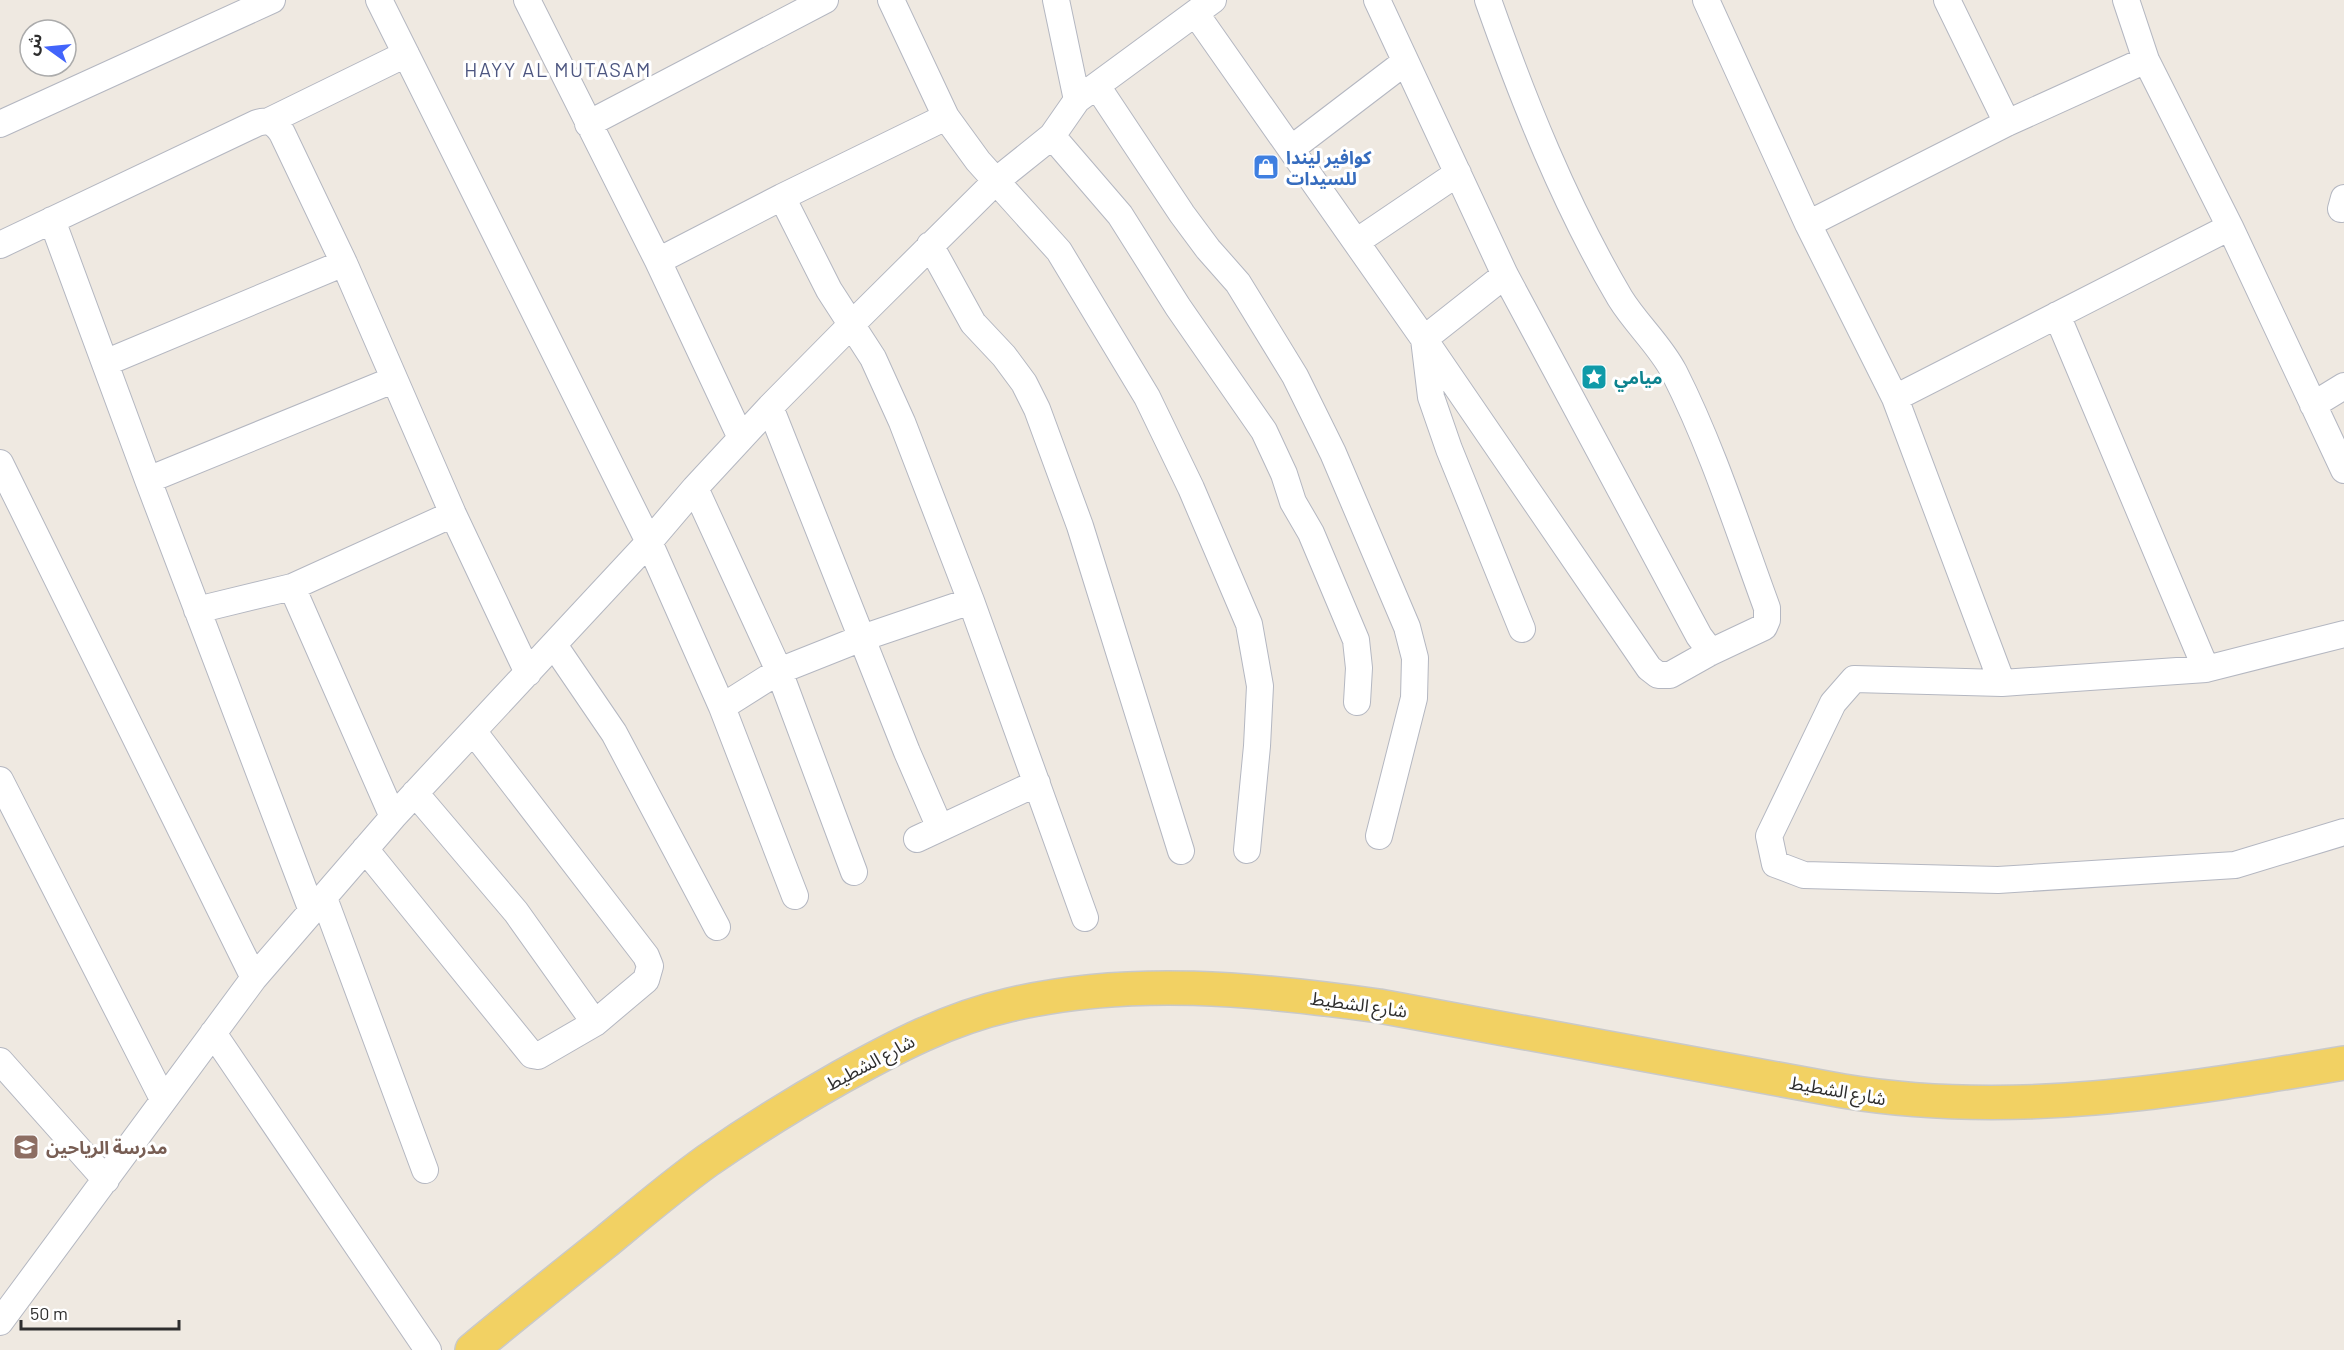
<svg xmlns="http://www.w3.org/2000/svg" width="2344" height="1350" viewBox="0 0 2344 1350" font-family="Barlow,'Noto Sans Arabic',sans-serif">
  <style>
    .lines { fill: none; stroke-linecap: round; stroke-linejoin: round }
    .minor-casing { stroke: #b4b7c1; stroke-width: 28 }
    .major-casing { stroke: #c9c9c9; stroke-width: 36 }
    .minor { stroke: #fff; stroke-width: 26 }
    .major { stroke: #f2d163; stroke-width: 33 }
    .labels { text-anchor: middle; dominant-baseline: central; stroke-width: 6; stroke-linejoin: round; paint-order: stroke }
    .shop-label { font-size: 18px; font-weight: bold; fill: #366cbe; stroke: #fff; text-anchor: start }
    .culture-label { font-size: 18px; font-weight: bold; fill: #0d838f; stroke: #fff; text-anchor: start }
    .street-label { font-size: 18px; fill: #2e2e2e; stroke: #fff }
    .education-label { font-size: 18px; font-weight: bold; fill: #785e54; stroke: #fff; text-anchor: start }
    .neighbourhood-label { font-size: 20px; letter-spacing: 1.5px; fill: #4d5680; stroke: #fff }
  </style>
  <rect width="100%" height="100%" fill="#efe9e1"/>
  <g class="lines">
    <g class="minor-casing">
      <path id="minor" d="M379,0L649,542L722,707L795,896
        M527,0L658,261L741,438
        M891,0L946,117L978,161L1059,251L1147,397L1191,488L1249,624L1260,686L1257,746L1247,850
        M1056,0L1077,100
        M1377,0L1505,275L1699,636L1711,652
        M1706,0L1808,224L1895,398L2002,683
        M1947,0L2007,123
        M2126,0L2146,60L2230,227L2344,470
        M1196,14L1424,339L1649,668L1658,675H1670L1711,652L1764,627L1767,620V608C1738,529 1712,447 1674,372C1660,345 1636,324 1620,298C1565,205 1524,102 1488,0
        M1097,86L1182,214L1208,249L1238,283L1295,376L1333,453L1407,627L1415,658L1414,698L1379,836
        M269,121L406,54
        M0,124L272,0
        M588,124L825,0
        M1052,136L1120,215L1178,307L1264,431L1284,474L1293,502L1311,533L1356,640L1359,668L1357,702
        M1291,149L1405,62
        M782,197L829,290L873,358L902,422L971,601L1085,918
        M2341,209L2344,198
        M52,220L148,480L312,911
        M1808,224L2007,123L2146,60
        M1356,242L1458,173
        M0,245L257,123C269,119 275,123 282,133L344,263L453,514L528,673
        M930,245L973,323L1004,356L1024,383L1037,409L1080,526L1181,851
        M658,261L782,197L946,117
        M1505,275L1424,339L1431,397L1449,449L1522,629
        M2057,315L2206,669
        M105,363L344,263
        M1895,398L2230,227
        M2313,405L2344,386
        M770,407L907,752L940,828
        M0,463L254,978
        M148,480L393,380
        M695,488L779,671L854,872
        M292,587L393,817
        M197,610L292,587L453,514
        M2344,634L2206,669L2002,683L1854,679L1833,703L1769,836L1775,864L1804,875L1998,880L2235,865L2344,832
        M554,645L614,733L717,927
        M722,707L779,671L862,638L971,601
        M0,780L163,1099
        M415,793L516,912L595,1023
        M917,839L1037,783
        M365,849L532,1055L538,1056L595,1023L646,980L650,966L646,956L473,731
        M324,898L425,1170
        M213,1033L428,1350
        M0,1061L106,1180
        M0,1322L254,978L393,817L649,542L695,488L770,407L852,324L996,181L1052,136L1077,100L1213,0"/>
    </g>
    <g class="major-casing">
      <path id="major" d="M472,1350C515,1314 559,1279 603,1244C637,1216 671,1187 707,1161C750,1131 795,1103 841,1077C895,1047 948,1019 1009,1005C1130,976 1258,989 1379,1006L1843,1091C2011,1119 2178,1091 2344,1063"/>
    </g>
    <use href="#minor" class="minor"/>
    <use href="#major" class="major"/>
  </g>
  <defs>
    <g id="shop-square" transform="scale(1.35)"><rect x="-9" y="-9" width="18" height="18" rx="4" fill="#3f7fe0" stroke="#fff"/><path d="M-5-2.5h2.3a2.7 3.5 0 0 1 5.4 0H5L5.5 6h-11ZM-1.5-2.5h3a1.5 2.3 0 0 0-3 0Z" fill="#fff"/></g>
    <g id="sight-square" transform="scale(1.35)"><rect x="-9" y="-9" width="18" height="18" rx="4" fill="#0f9aa8" stroke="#fff"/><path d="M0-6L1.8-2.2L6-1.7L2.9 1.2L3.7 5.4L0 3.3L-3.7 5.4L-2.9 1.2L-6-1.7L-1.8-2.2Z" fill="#fff"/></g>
    <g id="school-square" transform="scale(1.35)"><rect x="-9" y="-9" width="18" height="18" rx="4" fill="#8d6e63" stroke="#fff"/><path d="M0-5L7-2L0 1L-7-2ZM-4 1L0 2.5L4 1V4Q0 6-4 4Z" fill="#fff"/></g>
  </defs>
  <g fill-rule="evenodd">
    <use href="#shop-square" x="1266" y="167"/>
    <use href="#sight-square" x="1594" y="377"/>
    <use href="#school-square" x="26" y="1147"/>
  </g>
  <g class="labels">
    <g class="shop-label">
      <text x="1286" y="157">كوافير ليندا<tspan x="1286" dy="21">للسيدات</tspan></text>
    </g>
    <g class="culture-label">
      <text x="1614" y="377">ميامي</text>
    </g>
    <g class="street-label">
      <text transform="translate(1359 1004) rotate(8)">شارع الشطيط</text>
      <text transform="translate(870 1062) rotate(-28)">شارع الشطيط</text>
      <text transform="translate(1838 1090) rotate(10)">شارع الشطيط</text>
    </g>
    <g class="education-label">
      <text x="46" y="1147">مدرسة الرياحين</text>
    </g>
    <g class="neighbourhood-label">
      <text x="558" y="69">HAYY AL MUTASAM</text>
    </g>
  </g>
  <g transform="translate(48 48) rotate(285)"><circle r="28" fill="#ffffff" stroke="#ababab" stroke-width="1.5"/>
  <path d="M0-4.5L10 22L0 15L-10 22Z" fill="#4264fb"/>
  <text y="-9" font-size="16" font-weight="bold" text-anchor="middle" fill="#2e2e2e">ش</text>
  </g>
  <path d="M21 1320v9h158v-9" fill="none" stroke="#2e2e2e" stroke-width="3"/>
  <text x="30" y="1320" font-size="18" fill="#2e2e2e" stroke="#ffffff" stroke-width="4.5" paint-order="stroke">50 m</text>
</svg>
